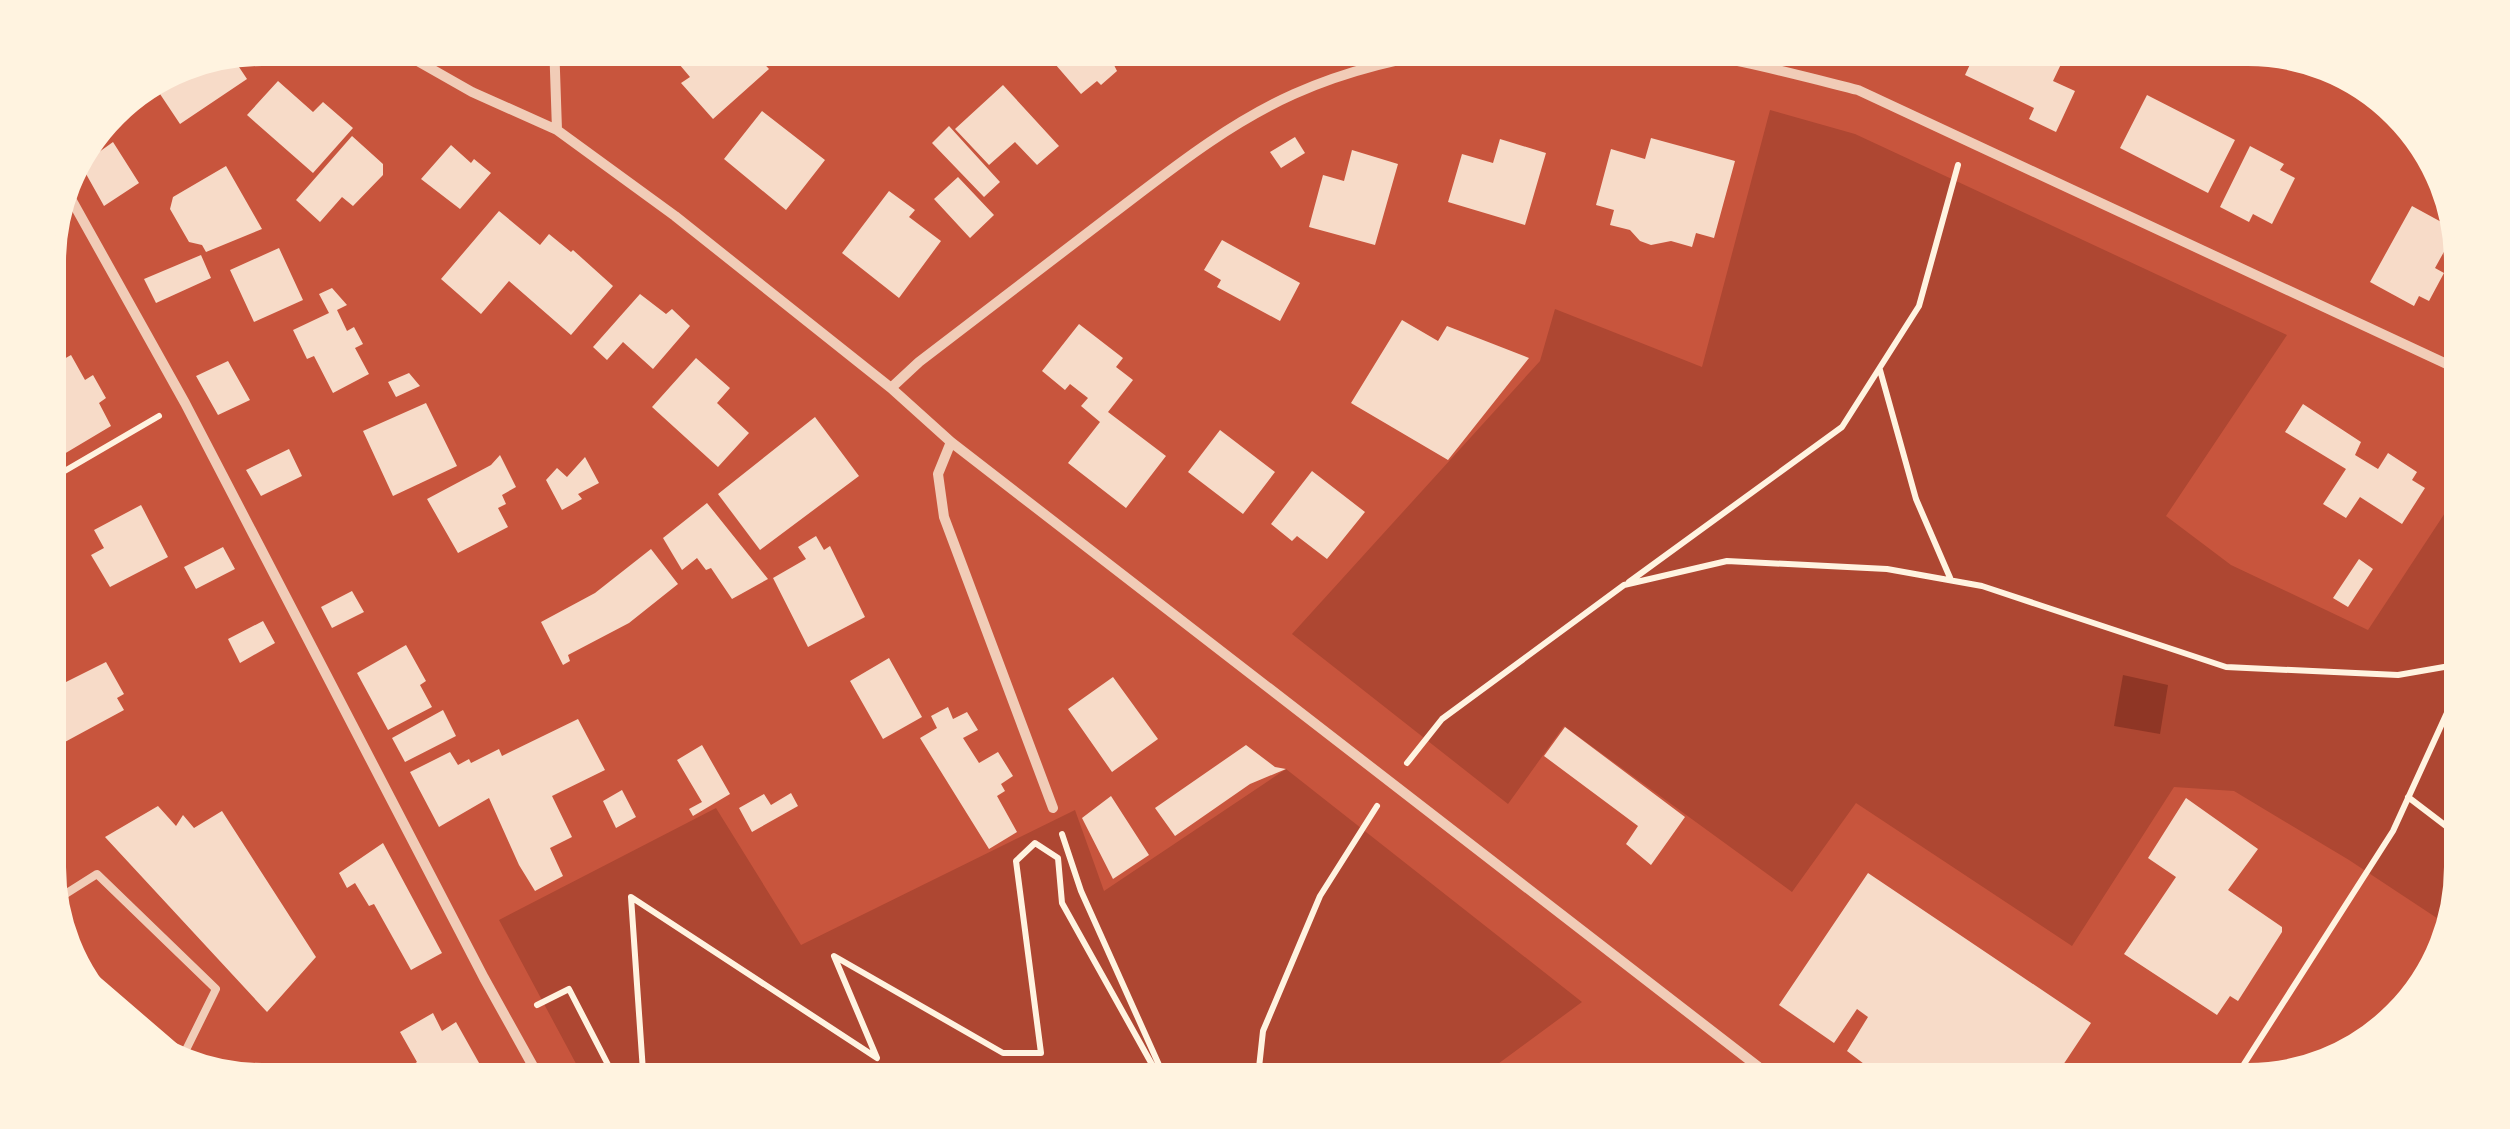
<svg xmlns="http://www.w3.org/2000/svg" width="2510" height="1129" viewBox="0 0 2510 1129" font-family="Helvetica,sans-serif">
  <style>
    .green { fill: #ae4732 }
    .water { fill: #8f3625 }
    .building { fill: #f7dbc8 }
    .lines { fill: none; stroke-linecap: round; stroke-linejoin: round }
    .path { stroke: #fff3e0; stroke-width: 6 }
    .service { stroke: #f1ccb7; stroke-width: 8 }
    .minor { stroke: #f1ccb7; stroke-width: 10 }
    .primary { stroke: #fff3e0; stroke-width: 25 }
    .rim { fill: none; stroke: #fff3e0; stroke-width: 12 }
  </style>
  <rect width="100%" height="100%" fill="#c8553d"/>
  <path class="green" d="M1770,110L1855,134L2287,335L2166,516L2231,565L2368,630L2466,481L2467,868L2455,930L2349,860L2234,791L2174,787L2072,946L1856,803L1792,892L1564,726L1508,804L1292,634L1540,361L1555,309L1702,367Z
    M1286,769L1582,1002L1468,1086H588L499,920L716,808L801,945L1075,810L1104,891Z"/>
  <path class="water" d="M2123,675L2168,685L2160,734L2114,726Z"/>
  <path class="building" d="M680,42H744L769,69L713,119L681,83L690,77L674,58L675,47Z
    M950,42H991L968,63Z
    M1036,42H1123L1131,51L1114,65L1117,71L1101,85L1097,81L1081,94Z
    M1849,42H1873L1866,56L1846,49Z
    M1941,42H2018L2062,62L2053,81L2075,91L2056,132L2029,119L2034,108L1965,75L1973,58Z
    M2058,42H2094L2082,57Z
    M227,49L247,79L180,124L160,94L176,83L165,67L178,59Z
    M278,81L313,112L323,102L353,128L313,173L247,115Z
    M1003,85L1059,146L1037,165L1015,142L989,165L955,129Z
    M2147,95L2235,140L2208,193L2120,148Z
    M762,111L825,160L786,210L724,159Z
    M949,126L1000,182L984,197L932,143Z
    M352,136L383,164V175L353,206L342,197L320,222L296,200Z
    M1295,137L1305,153L1281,168L1270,152Z
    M1651,138L1735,161L1714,238L1696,233L1692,247L1671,241L1651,245L1640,241L1630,230L1610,225L1614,210L1596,205L1611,149L1645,159Z
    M1500,139L1546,153L1525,225L1448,202L1462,154L1493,163Z
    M113,142L139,183L104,206L81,165Z
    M451,145L471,163L474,159L491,173L460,209L421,179Z
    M2250,146L2284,164L2280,170L2295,178L2272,224L2253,214L2249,222L2220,207Z
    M1352,150L1398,164L1375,245L1309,227L1323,175L1344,181Z
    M226,166L262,229L206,252L202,245L189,242L170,209L173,197Z
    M958,177L994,215L970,238L934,199Z
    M889,191L915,210L909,217L941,241L899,298L842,253Z
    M2412,206L2456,230L2435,268L2444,273L2429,301L2419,296L2414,306L2370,282Z
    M499,211L540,245L549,234L571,252L573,250L613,286L571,335L509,281L481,314L441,279Z
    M49,225L66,256L49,268L43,266V247Z
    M1222,240L1300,283L1280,321L1217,287L1221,280L1204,270Z
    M279,248L303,300L254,322L230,270Z
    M201,255L211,278L156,303L144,279Z
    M332,288L347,305L337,310L347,331L354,327L363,344L355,348L369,374L333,393L314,356L307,359L293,330L329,313L319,294Z
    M640,294L666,314L672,309L690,326L653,369L623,342L607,360L593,347Z
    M1402,320L1438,341L1447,326L1529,358L1448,460L1351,403Z
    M1079,324L1123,358L1116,367L1133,380L1108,412L1166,456L1126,508L1068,463L1100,422L1081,406L1088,398L1070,384L1065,390L1042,371Z
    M71,355L85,380L93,375L106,398L99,403L111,426L59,457L43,433V371Z
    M696,358L730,388L717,403L749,433L718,467L652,407Z
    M228,361L250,400L218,415L196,376Z
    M409,373L420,386L396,397L388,382Z
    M426,403L457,466L393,496L363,431Z
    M2303,404L2361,442L2355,455L2378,469L2388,453L2417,472L2412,480L2425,488L2402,524L2360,497L2346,518L2323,504L2346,469L2285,432Z
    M815,417L859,476L760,550L718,494Z
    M1220,430L1275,472L1243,514L1188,472Z
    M289,449L302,476L261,496L246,470Z
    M500,455L516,487L502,495L506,504L498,508L508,527L458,553L427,499L491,465Z
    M585,457L599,483L578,494L582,499L562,510L546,480L557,468L567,477Z
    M1312,471L1365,512L1327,559L1297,536L1292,541L1271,524Z
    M707,503L768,579L732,599L711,568L706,570L697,558L682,570L663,538Z
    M141,505L168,557L110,587L91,555L104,548L94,530Z
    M816,536L824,550L830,546L865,617L808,647L773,578L806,559L798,547Z
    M223,547L235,569L196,589L184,567Z
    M651,549L678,584L629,623L568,655L570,661L563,665L541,622L595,593Z
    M2359,559L2373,569L2348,607L2333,598Z
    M352,591L364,612L332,628L321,607Z
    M263,621L275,643L240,663L228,639Z
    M406,645L426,681L420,685L432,707L388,730L357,673Z
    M889,658L922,717L883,739L850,681Z
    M106,662L124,694L117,698L124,710L63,743L44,707V693Z
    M1113,677L1158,739L1112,772L1068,709Z
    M948,707L953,719L967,712L978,730L963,738L979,763L998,752L1013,776L1001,784L1005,791L997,796L1017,832L989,849L920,738L937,728L931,716Z
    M443,710L456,736L405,762L392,738Z
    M578,719L605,770L552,796L572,837L550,848L563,876L535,891L519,865L489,798L439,827L410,772L450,752L458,765L469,759L471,763L499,749L502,756Z
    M1565,727L1685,817L1651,865L1626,844L1638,826L1544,756Z
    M702,745L730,794L693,816L689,809L702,802L677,760Z
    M1246,745L1275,767L1286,769L1250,784L1175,836L1155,808Z
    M622,790L636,817L616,828L603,801Z
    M791,793L798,806L752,832L739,808L764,794L771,805Z
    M1111,796L1149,855L1113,879L1082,818Z
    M2186,798L2258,849L2228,890L2282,927V932L2238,1001L2230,996L2217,1015L2124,954L2176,877L2148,858Z
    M158,806L176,826L183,815L194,828L222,811L316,957L267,1012L105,837Z
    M383,843L442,953L411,970L374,904L369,906L355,883L347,888L339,873Z
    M1868,873L2091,1023L2049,1086H1969L1957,1077L1951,1086H1893L1847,1051L1868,1017L1857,1009L1834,1043L1779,1005Z
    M433,1013L442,1031L456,1022L492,1086H416L407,1069L417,1062L400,1032Z"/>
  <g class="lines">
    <path class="path" d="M1880,370L1916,499L1951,580
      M44,483L159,416
      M1629,582L1842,427L1919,306L1958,165
      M1407,763L1442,719L1624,585L1727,561L1887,569L1982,586L2226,667L2398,675L2467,663
      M2408,797L2467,842
      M1062,834L1081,891L1168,1085
      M537,1005L569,989L619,1086
      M644,1086L631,897L877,1058L834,956L1003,1053H1041L1016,861L1035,843L1058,858L1062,903L1164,1086
      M1257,1086L1263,1031L1320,896L1377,806
      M2230,1086L2393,831L2467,669"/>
    <path class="service" d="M48,905L97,874L216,989L182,1058"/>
    <path class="minor" d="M384,42L472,92L557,130L675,216L891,388L951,442L1783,1086
      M554,42L557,130
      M61,181L185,403L484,978L544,1086
      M891,388L919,362C983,313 1047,264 1111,215C1169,171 1227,124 1294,94C1399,47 1537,35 1650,47C1720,54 1790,73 1858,90L2466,373
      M951,442L938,474L944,517L1053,808"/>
    <path class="primary" d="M77,974L192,1073"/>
  </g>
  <path d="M0 0H2510V1129H0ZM262 60H2248A202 202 0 0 1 2450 262V867A202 202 0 0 1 2248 1069H262A202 202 0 0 1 60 867V262A202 202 0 0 1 262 60Z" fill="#fff3e0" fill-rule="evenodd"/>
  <path class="rim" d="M262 60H2248A202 202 0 0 1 2450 262V867A202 202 0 0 1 2248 1069H262A202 202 0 0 1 60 867V262A202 202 0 0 1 262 60Z"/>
</svg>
